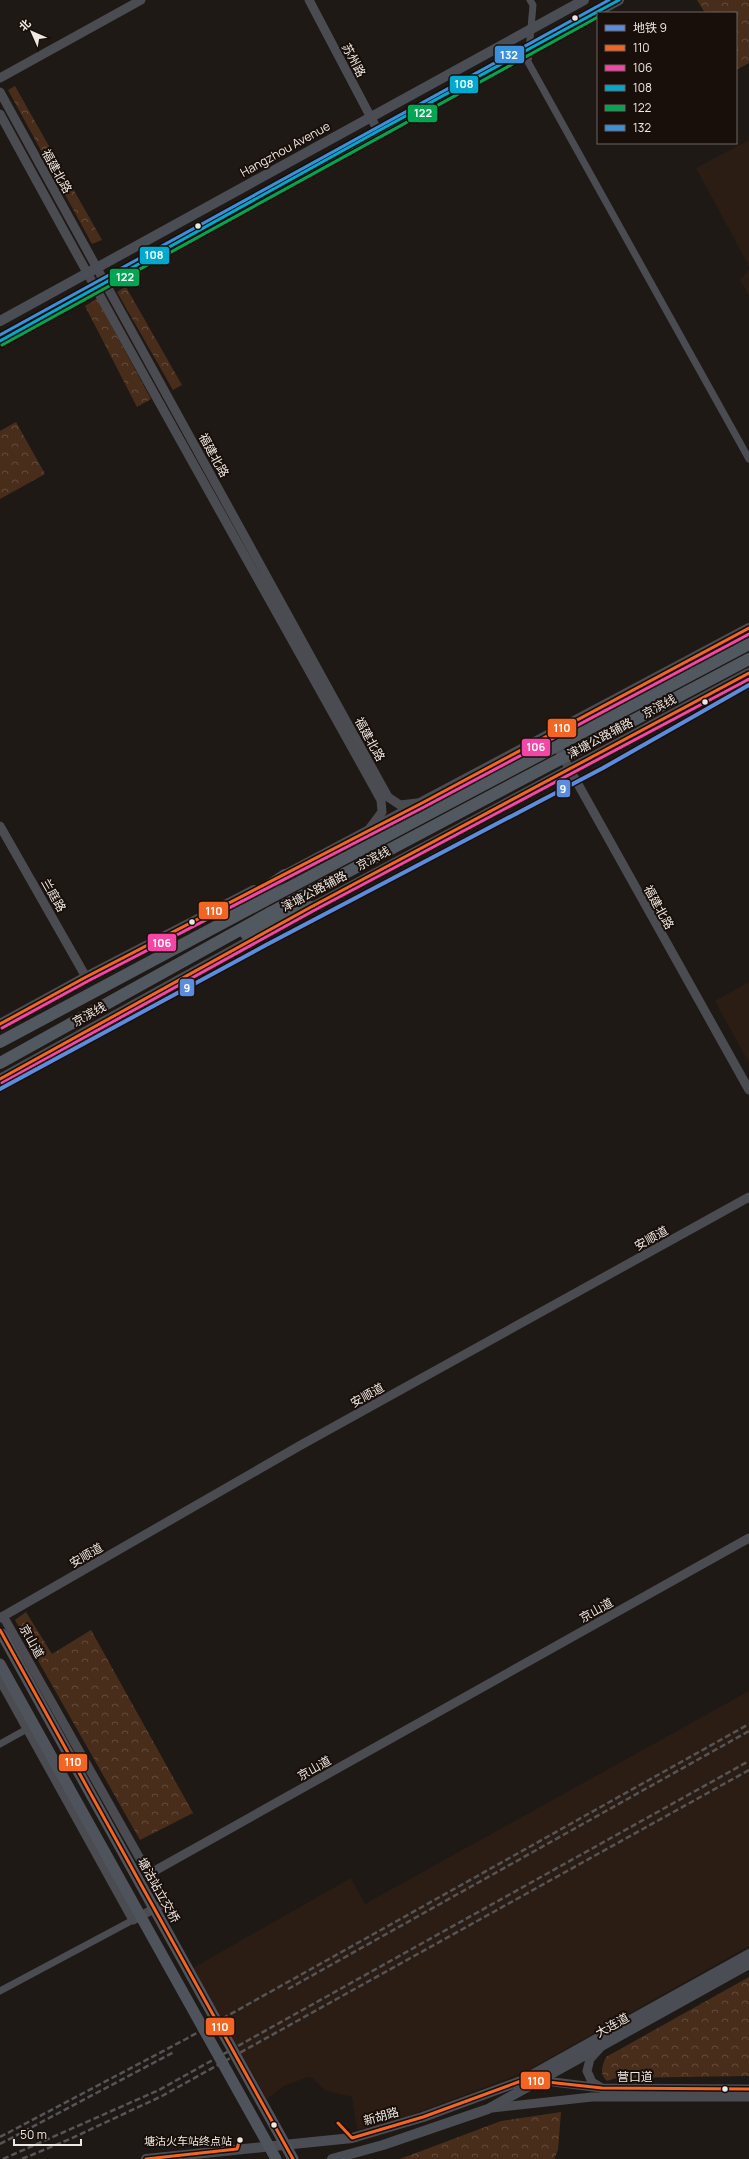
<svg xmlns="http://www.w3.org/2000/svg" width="749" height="2159" viewBox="0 0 749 2159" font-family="Manrope,'Noto Sans SC',sans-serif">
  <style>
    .built { fill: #2b1c14 }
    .forest { fill: url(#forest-crowns) }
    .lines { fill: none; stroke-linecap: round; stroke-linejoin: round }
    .minor { stroke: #4a4c51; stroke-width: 7 }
    .tertiary { stroke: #4a4c51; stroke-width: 9 }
    .secondary { stroke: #4a4e54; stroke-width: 10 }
    .trunk { stroke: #52585f; stroke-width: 12 }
    .rail { stroke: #555557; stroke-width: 2.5; stroke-dasharray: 6 3; stroke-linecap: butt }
    .primary-bridge { stroke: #4f545c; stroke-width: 11 }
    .trunk-bridge { stroke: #52585f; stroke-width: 12 }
    .bus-1-casing { stroke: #190f0a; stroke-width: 6 }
    .bus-2-casing { stroke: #190f0a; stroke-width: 6 }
    .bus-3-casing { stroke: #190f0a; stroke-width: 6 }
    .bus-4-casing { stroke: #190f0a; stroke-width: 6 }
    .bus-5-casing { stroke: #190f0a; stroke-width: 6 }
    .bus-1 { stroke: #f26522; stroke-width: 3 }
    .bus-2 { stroke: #f346a5; stroke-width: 3 }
    .bus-3 { stroke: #00a9ce; stroke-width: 3 }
    .bus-4 { stroke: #00a651; stroke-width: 3 }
    .bus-5 { stroke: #3a90db; stroke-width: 3 }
    .metro-1-casing { stroke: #190f0a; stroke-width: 7 }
    .metro-1 { stroke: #5b8cde; stroke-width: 4 }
    .bus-dot { fill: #eee7e2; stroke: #190f0a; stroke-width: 1.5 }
    .labels { text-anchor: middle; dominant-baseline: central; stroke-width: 4; stroke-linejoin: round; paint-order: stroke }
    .bus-label { font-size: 11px; fill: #eee7e2; stroke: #190f0a; text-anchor: end }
    .street-label { font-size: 12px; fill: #eee7e2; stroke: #190f0a }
    .line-badge { stroke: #190f0a; stroke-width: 1.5 }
    .badge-label { font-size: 11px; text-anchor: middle; font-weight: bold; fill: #fff }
  </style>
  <defs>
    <pattern id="forest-crowns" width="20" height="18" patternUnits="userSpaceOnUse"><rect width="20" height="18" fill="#492d1b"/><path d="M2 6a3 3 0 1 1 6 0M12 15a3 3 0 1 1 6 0" fill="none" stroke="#644b3c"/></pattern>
  </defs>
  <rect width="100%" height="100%" fill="#1f1916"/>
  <path class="built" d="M749,140V266L696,168Z
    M749,269V296L740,280Z
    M749,982V1063L715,1001Z
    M749,1691V1946L525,2072L406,2117L357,2130L352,2097L326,2091L312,2078L308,2077L284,2086L267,2099L193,1968L351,1878L365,1904Z"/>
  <path class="forest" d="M697,0H749V63L736,70V13H705Z
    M15,86L102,240L92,244L8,90Z
    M125,287H126L182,385L173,390L117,292Z
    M97,299L151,399L137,407L85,306Z
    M16,422L45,474L0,499V431Z
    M26,1612L52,1654L91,1630L193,1813L140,1840L15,1620Z
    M749,1977V2076L616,2078L607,2081C599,2074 602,2066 606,2057Z
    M561,2112L558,2150L554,2159H400L501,2121Z"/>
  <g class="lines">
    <path class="minor" d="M530,0L533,5L528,62L749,459
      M0,1744L27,1729
      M0,1991L133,1920"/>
    <path class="tertiary" d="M309,0L378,131
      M0,78L141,0
      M0,92L388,797L400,805L417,803
      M0,114C125,344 254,571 381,800L382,812L370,828
      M550,734L749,1090
      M0,826L86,977
      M0,1618L301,1445L749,1197
      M0,1680L133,1920L165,1903L3,1616
      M149,1874L749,1538
      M600,2048L590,2059L587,2071L592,2082L602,2088
      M537,2080L602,2088L749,2089
      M492,2108L592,2097H749"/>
    <path class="secondary" d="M0,321L584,0
      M0,341L378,131L619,0
      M279,878L749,628
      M305,911L749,673
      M0,1024L86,977L254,890
      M0,1079L278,925
      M146,2159L352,2138L423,2117L521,2081L749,1954
      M332,2159L383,2145L488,2109L749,1964"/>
    <path class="trunk" d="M235,909L285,875
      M246,934L311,907
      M0,1042L264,901
      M0,1063L270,913"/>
    <path class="rail" d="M288,1989L749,1731
      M0,2137L186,2039L749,1724
      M0,2144L174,2052
      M3,2159L159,2090L749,1761
      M22,2159L70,2139L162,2096L749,1770"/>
    <path class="primary-bridge" d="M2,1634L293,2159
      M0,1664L276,2159"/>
    <path class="trunk-bridge" d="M264,901L749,644
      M270,913L749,659"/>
    <g class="bus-1-casing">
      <path id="bus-1" d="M0,1024L86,977L422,803L749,628
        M0,1079L311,907L749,673
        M0,1630L293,2159
        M338,2123L352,2138L423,2117L521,2081L529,2080L602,2088L749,2089
        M146,2159L237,2149L240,2139"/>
    </g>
    <g class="bus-2-casing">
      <path id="bus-2" d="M2,1028L88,981L424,807L749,634
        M2,1083L313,911L749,679"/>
    </g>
    <g class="bus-3-casing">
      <path id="bus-3" d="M0,341L378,131L619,0"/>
    </g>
    <g class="bus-4-casing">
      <path id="bus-4" d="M2,345L598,17"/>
    </g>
    <g class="bus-5-casing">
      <path id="bus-5" d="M0,335L609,0"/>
    </g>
    <use href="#bus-1" class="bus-1"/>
    <use href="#bus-2" class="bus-2"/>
    <use href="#bus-3" class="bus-3"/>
    <use href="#bus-4" class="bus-4"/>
    <use href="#bus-5" class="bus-5"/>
    <g class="metro-1-casing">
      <path id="metro-1" d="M0,1089L266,945L603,768L749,685"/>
    </g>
    <use href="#metro-1" class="metro-1"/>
  </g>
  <g class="bus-dot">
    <circle cx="575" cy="18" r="3.5"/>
    <circle cx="198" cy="226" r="3.5"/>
    <circle cx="705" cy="702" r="3.5"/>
    <circle cx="192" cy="922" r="3.5"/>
    <circle cx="725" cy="2089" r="3.5"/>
    <circle cx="274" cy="2125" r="3.5"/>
    <circle cx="240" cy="2140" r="3.5"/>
  </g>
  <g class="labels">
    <g class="bus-label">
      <text x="232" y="2140">塘沽火车站终点站</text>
    </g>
    <g class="street-label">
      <text transform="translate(354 60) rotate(62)">苏州路</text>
      <text transform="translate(285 149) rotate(-29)">Hangzhou Avenue</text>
      <text transform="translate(57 171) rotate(61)">福建北路</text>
      <text transform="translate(214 455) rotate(61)">福建北路</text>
      <text transform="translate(659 706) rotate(-28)">京滨线</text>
      <text transform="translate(600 738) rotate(-28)">津塘公路辅路</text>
      <text transform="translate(370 739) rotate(61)">福建北路</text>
      <text transform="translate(373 858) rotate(-28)">京滨线</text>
      <text transform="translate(314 891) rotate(-28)">津塘公路辅路</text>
      <text transform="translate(54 895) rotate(60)">兰庭路</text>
      <text transform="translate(659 907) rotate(61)">福建北路</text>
      <text transform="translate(89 1014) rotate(-29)">京滨线</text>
      <text transform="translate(651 1238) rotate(-29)">安顺道</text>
      <text transform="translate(367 1395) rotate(-29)">安顺道</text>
      <text transform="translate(86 1555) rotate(-30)">安顺道</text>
      <text transform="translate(596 1610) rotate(-29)">京山道</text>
      <text transform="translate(32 1641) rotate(61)">京山道</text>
      <text transform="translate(314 1768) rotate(-29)">京山道</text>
      <text transform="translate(159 1890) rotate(61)">塘沽站立交桥</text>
      <text transform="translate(612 2025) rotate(-29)">大连道</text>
      <text x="635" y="2076">营口道</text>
      <text transform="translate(381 2116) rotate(-16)">新胡路</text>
    </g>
  </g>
  <g class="line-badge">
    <rect x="494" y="45" width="31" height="19" rx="4" fill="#3a90db"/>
    <rect x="449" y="75" width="30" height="19" rx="4" fill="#00a9ce"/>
    <rect x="407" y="104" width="31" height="19" rx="4" fill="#00a651"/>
    <rect x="139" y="246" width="31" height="19" rx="4" fill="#00a9ce"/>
    <rect x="109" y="268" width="31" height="19" rx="4" fill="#00a651"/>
    <rect x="547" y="718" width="30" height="20" rx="4" fill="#f26522"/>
    <rect x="521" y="738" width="30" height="19" rx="4" fill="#f346a5"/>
    <rect x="556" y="779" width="15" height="19" rx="4" fill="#5b8cde"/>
    <rect x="198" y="901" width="31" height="19" rx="4" fill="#f26522"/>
    <rect x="147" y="933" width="30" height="19" rx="4" fill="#f346a5"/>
    <rect x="179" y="978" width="16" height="19" rx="4" fill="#5b8cde"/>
    <rect x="58" y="1753" width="30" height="19" rx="4" fill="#f26522"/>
    <rect x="205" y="2017" width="30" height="19" rx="4" fill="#f26522"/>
    <rect x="520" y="2071" width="31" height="19" rx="4" fill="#f26522"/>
  </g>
  <g class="badge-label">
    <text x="509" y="59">132</text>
    <text x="464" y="88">108</text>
    <text x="423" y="117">122</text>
    <text x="154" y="259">108</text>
    <text x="125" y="281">122</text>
    <text x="562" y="732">110</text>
    <text x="536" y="751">106</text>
    <text x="563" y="793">9</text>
    <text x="214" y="915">110</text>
    <text x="162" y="947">106</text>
    <text x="187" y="992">9</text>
    <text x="73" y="1766">110</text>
    <text x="220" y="2031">110</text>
    <text x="536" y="2085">110</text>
  </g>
  <rect x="597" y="12" width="140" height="132" fill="#190f0a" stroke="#6e6560"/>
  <rect x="605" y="25" width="20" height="6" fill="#5b8cde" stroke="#6e6560"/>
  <text x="633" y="32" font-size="12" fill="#eee7e2">地铁 9</text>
  <rect x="605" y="45" width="20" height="6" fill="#f26522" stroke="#6e6560"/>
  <text x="633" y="52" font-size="12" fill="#eee7e2">110</text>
  <rect x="605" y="65" width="20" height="6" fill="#f346a5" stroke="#6e6560"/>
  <text x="633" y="72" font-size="12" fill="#eee7e2">106</text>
  <rect x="605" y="85" width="20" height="6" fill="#00a9ce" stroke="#6e6560"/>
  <text x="633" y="92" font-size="12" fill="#eee7e2">108</text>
  <rect x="605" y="105" width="20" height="6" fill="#00a651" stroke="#6e6560"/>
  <text x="633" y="112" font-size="12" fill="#eee7e2">122</text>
  <rect x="605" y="125" width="20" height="6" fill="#3a90db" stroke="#6e6560"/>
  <text x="633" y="132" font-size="12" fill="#eee7e2">132</text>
  <g transform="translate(32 32) rotate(315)" stroke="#190f0a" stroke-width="3" paint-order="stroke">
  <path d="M0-3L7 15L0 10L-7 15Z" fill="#eee7e2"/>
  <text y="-6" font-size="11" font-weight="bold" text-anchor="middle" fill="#eee7e2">北</text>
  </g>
  <path d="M14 2139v6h67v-6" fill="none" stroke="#eee7e2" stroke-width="2"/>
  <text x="20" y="2139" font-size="12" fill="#eee7e2" stroke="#190f0a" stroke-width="3" paint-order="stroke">50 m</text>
</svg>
